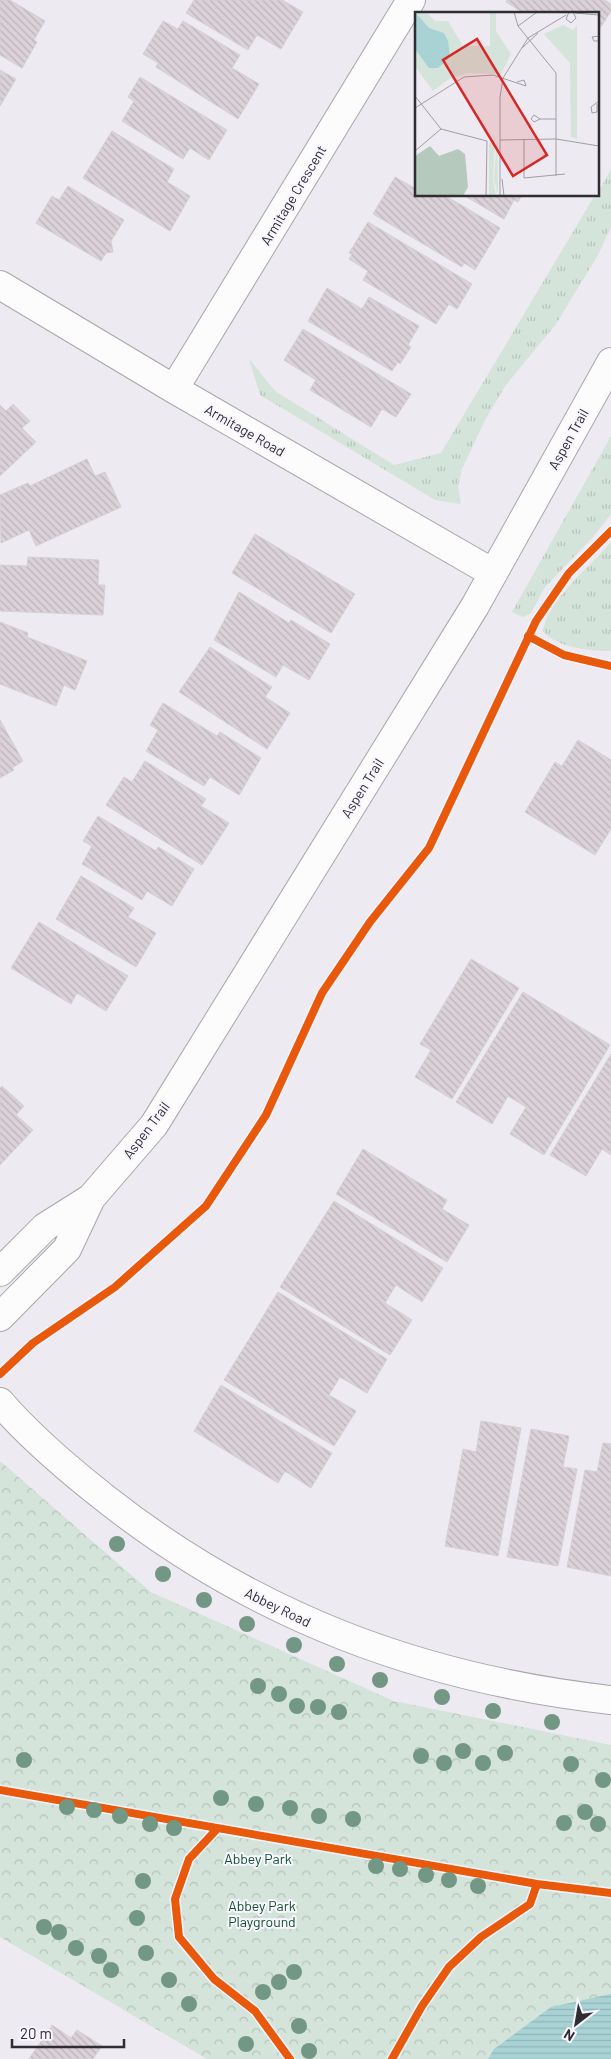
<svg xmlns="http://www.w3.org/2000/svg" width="611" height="2059" viewBox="0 0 611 2059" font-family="Barlow,sans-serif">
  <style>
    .grass { fill: url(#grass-tufts) }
    .park { fill: url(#park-crowns) }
    .water { fill: url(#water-rules) }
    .building { fill: url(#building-back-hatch); stroke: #d4d0d4 }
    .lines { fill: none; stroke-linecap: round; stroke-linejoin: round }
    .minor-casing { stroke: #a8a6ab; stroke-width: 30 }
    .tertiary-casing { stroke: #a8a6ab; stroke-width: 30 }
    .minor { stroke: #fcfcfd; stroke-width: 28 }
    .tertiary { stroke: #fcfcfd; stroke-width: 28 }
    .cycleway-casing { stroke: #f9f5ff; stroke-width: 11 }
    .cycleway { stroke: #e8590c; stroke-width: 8 }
    .tree { fill: #739785 }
    .labels { text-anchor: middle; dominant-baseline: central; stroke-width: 4; stroke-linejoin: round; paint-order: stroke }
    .street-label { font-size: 14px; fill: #2f2d32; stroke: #f9f5ff }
    .park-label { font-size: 14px; fill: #0f532c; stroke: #f9f5ff }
    .inset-road { fill: none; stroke: #a19ea5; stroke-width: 1 }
    .view { fill: #d62828; fill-opacity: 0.15; stroke: #d62828; stroke-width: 2.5 }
    .inset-edge { fill: none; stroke: #2f2d32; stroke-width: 2.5 }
  </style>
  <defs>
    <pattern id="grass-tufts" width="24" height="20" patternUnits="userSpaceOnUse" patternTransform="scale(1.25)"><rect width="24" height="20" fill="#d4e4da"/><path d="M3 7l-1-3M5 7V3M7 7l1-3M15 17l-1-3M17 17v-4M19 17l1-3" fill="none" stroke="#b6c4bc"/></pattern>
    <pattern id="park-crowns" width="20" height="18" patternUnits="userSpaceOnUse" patternTransform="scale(1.25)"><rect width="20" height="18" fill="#d4e4da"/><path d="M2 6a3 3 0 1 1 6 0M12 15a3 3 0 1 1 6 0" fill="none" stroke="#b6c4bc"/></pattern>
    <pattern id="water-rules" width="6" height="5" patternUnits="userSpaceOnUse" patternTransform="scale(1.25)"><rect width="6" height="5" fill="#a8d2d4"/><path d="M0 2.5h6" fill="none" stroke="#91b5b6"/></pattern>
    <pattern id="building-back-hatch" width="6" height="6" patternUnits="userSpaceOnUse" patternTransform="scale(1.25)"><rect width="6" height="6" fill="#dbd1d8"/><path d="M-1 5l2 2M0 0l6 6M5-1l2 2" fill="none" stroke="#bcb4ba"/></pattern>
  </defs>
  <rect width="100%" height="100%" fill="#edeaf1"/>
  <path class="grass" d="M611,169V227L598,255L556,324L506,385L485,420L462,469L458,487L461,504L435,500L260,395L249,359L275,391L394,465L441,453L595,195H597Z
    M611,436V514L592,538L545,587L531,613L523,617L512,612Z
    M611,542V651C590,651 557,648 543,631C547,600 591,566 611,542Z"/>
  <path class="park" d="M0,1461L151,1592L394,1701L611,1745V2059H207L0,1937Z"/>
  <path class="water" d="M611,1994V2059H488L494,2049L551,2007Z"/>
  <path class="building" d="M0,0H10L45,21L34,40L37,42L22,68L0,55Z
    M194,0H282L303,12L281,49L257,35L248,50L186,13Z
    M507,0H605L611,4V11L597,33V14H525L506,2Z
    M163,21L178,29L183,21L240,55L232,68L259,84L238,119L156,67L158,63L143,54Z
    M0,70L16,79L0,106Z
    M140,77L227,130L209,160L190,148L183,159L122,121L134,101L128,97Z
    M112,131L174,169L167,182L190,196L170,231L83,178Z
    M395,177L416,189V195H444L500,228L475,270L464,263L462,267L373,214Z
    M68,186L124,220L111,241L113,252L106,253L101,261L36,223L52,196L59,200Z
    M463,195H522L518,202L514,200L504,219Z
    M368,222L472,284L457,309L449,304L436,324L363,280L368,271L349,259L352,254L349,253Z
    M327,288L362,309L369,297L419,326L408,345L411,347L400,364L398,362L392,371L308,321Z
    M303,329L411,394L396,417L382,409L371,427L310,390L316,380L284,360Z
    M13,404L30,421L22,428L36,442L0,476V405L6,411Z
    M87,459L95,476L105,472L121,507L36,546L29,530L1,543L0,495L28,483L30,486Z
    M255,534L355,594L331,633L232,573Z
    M28,557L99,560L98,585H105L103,615L0,611V565L27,566Z
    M239,592L289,623L291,620L330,644L309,680L283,665L276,677L214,640Z
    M0,622L28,633L27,637L87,661L75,690L64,685L56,706L0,684Z
    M210,647L272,687L265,697L290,713L267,749L179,692Z
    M163,703L217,736L220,732L261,758L239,795L210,777L204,786L146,751L158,730L150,725Z
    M0,720L23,761L12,768L14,770L0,778Z
    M578,740L611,760V829L595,855L525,812L555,762L562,766Z
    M145,761L206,799L201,806L229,823L202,865L106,805L124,777L132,782Z
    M98,816L156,851L158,847L194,869L172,906L147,891L142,900L82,864L92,846L83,841Z
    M81,876L134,908L128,917L156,933L136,967L56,919Z
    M39,922L128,976L106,1011L77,993L71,1004L11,968Z
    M471,959L519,988L452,1099L415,1077L431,1050L420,1044Z
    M523,992L610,1045L544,1155L510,1134L526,1107L508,1096L492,1124L456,1102Z
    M611,1054V1155L602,1149L586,1176L550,1155Z
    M2,1086L24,1106L16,1115L33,1130L0,1165V1088Z
    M363,1149L447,1200L442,1209L469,1225L447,1262L336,1194Z
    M334,1201L443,1268L422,1302L396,1285L385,1303L412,1320L390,1355L280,1287Z
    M278,1292L387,1359L367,1393L340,1377L329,1395L356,1411L334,1446L224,1380Z
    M221,1385L332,1453L311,1488L285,1471L278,1483L194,1431Z
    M481,1421L521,1428L498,1556L445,1546L463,1449L476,1452Z
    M531,1429L569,1436L563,1467L577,1469L558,1566L507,1557Z
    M603,1443L611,1444V1576L567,1567L585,1470L597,1472Z
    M52,2025L71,2038L77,2030L102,2046L93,2059H29Z"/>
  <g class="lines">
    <g class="minor-casing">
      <path id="minor" d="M0,285L174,389L493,573
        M174,389L411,0"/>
    </g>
    <g class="tertiary-casing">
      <path id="tertiary" d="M0,1272L45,1227L91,1198
        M0,1317L67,1249L91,1198L154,1125L475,606L611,362
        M0,1402C31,1438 69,1470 106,1499C256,1617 422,1679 611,1700"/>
    </g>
    <use href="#minor" class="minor"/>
    <use href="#tertiary" class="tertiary"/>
    <g class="cycleway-casing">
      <path id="cycleway" d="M528,636L564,655L611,666
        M0,1374L33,1343L115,1287L206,1206L266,1115L322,993L370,922L429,848L536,621L569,573L611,531
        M0,1790L537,1884L611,1893
        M217,1829L189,1859L175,1899L179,1937L214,1979L255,2011L290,2059
        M392,2059L422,2006L449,1967L481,1937L530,1904L537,1884"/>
    </g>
    <use href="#cycleway" class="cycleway"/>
  </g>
  <g class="tree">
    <circle cx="117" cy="1544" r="8"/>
    <circle cx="163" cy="1574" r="8"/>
    <circle cx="204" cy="1600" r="8"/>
    <circle cx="247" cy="1624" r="8"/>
    <circle cx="294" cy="1645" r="8"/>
    <circle cx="337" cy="1664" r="8"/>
    <circle cx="380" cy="1680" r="8"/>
    <circle cx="258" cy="1686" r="8"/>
    <circle cx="279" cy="1694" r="8"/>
    <circle cx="442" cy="1697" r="8"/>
    <circle cx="297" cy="1706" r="8"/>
    <circle cx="318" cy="1707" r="8"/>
    <circle cx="493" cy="1711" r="8"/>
    <circle cx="339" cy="1712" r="8"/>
    <circle cx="552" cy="1722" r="8"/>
    <circle cx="463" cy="1751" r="8"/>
    <circle cx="505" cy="1753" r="8"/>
    <circle cx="421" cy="1756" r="8"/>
    <circle cx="24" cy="1760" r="8"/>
    <circle cx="444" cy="1763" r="8"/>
    <circle cx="483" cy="1763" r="8"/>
    <circle cx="571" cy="1764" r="8"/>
    <circle cx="603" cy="1780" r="8"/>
    <circle cx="221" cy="1798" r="8"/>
    <circle cx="256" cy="1804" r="8"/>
    <circle cx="67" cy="1807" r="8"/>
    <circle cx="290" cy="1808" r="8"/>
    <circle cx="94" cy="1810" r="8"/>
    <circle cx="585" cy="1812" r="8"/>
    <circle cx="120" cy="1816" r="8"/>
    <circle cx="319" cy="1816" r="8"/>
    <circle cx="353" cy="1819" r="8"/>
    <circle cx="564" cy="1823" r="8"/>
    <circle cx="150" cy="1824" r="8"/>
    <circle cx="598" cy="1824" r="8"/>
    <circle cx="174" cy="1828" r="8"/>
    <circle cx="376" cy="1866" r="8"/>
    <circle cx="400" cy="1869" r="8"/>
    <circle cx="426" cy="1875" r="8"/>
    <circle cx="449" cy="1880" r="8"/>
    <circle cx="143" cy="1881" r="8"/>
    <circle cx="478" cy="1886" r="8"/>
    <circle cx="137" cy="1918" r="8"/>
    <circle cx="44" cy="1927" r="8"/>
    <circle cx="59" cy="1932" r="8"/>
    <circle cx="76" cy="1948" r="8"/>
    <circle cx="146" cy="1953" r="8"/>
    <circle cx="99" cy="1956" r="8"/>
    <circle cx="111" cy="1970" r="8"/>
    <circle cx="294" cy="1972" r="8"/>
    <circle cx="169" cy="1980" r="8"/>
    <circle cx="279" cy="1982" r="8"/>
    <circle cx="263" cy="1992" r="8"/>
    <circle cx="189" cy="2004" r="8"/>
    <circle cx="299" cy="2026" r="8"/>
    <circle cx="246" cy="2044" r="8"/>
    <circle cx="309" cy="2051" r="8"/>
  </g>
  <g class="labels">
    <g class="street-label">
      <text transform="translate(293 195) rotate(-59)">Armitage Crescent</text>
      <text transform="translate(245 430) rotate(30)">Armitage Road</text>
      <text transform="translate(568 439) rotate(-61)">Aspen Trail</text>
      <text transform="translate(362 788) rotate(-58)">Aspen Trail</text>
      <text transform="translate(146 1130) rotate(-53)">Aspen Trail</text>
      <text transform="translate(278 1607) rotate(26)">Abbey Road</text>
    </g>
    <g class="park-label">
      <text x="258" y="1858">Abbey Park</text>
      <text x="262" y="1905">Abbey Park<tspan x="262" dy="16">Playground</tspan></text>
    </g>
  </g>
  <g transform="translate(415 12)">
    <rect width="184" height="184" fill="#edeaf1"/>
    <path d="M80,126L78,167L81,184H74V132ZM82,126L83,175V184L79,167Z" fill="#d4e4da"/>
    <path d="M15,134L24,144L43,137L50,142L53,175L48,184H0V144Z" fill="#b5cabd"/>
    <path d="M0,0H11L20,9H33L48,34H75V0H81V19L96,42L86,62L52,61L34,67L18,79L0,54ZM148,13L158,18L162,13V127L156,125L155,51L129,22Z" fill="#d4e4da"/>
    <path d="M0,0L14,16L29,21L33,29L35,45L23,56H14L0,37Z" fill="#a8d2d4"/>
    <path class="inset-road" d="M99,0L103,14L141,61V164M154,0L151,7L156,11L161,6L158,0M160,1L184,3M103,14L122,0M184,24L177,25L179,29H184M107,36L123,21M0,84L26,117L72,129L71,184M182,92V100L177,101L176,95L184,89M0,96L49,65L78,63L111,74L109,68L102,70M125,107L119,103L116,107L119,110L125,107H141M109,127V166L150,162M85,128L141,127L184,134M0,139L26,117M87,167L89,184M85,184V85L88,66L113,26L151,3"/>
    <path class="view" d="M62,27L132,143L98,164L28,48Z"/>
    <rect width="184" height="184" class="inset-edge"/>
  </g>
  <g transform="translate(576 2024) rotate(211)" stroke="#f9f5ff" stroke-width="4" paint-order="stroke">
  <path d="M0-4L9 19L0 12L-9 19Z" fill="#2f2d32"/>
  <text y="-8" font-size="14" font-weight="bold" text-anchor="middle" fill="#2f2d32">N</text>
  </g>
  <path d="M12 2039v8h112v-8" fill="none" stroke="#2f2d32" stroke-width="2.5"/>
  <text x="20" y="2039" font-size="15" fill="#2f2d32" stroke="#f9f5ff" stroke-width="4" paint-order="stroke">20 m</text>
</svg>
